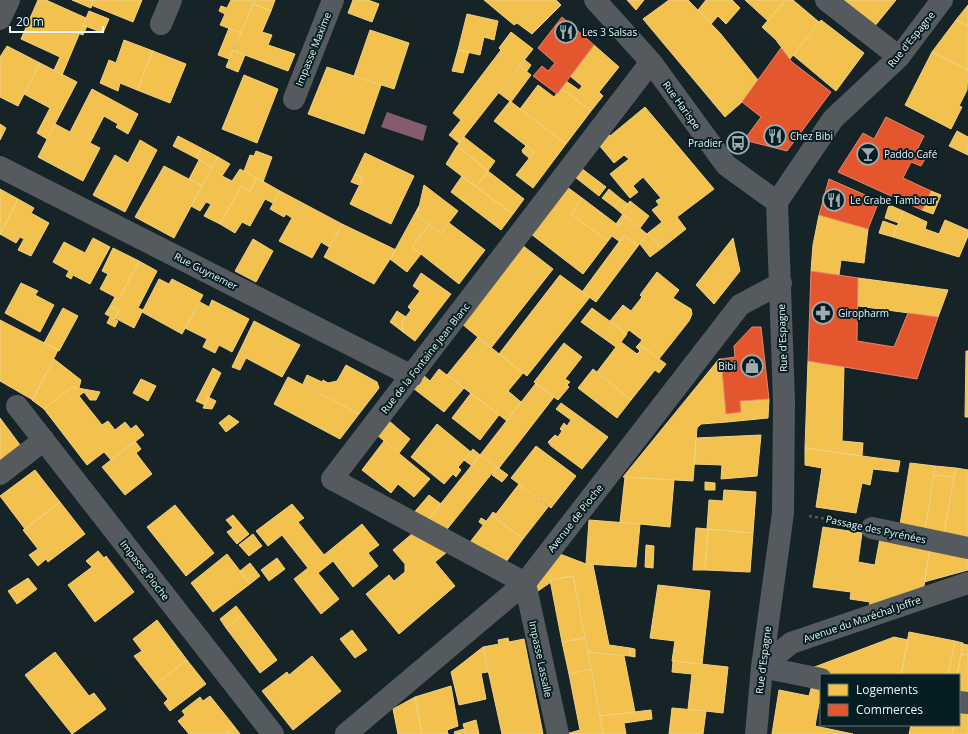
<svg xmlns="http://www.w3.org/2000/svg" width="968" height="734" viewBox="0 0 968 734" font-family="'Open Sans',sans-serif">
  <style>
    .water { fill: #855b6d }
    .homes { fill: #f2c14e; stroke: #efd181 }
    .shops { fill: #e4572e; stroke: #e5876b }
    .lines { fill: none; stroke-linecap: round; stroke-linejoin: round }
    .path { stroke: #525a5d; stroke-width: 2.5; stroke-dasharray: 3 3; stroke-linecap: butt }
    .minor { stroke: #545a5d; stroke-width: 22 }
    .labels { text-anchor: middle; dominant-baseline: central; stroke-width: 4; stroke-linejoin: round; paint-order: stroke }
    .poi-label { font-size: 10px; fill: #e8f6f9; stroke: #061e23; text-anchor: start }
    .street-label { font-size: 10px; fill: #e8f6f9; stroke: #061e23 }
  </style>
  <rect width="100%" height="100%" fill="#162327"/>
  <path class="water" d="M387,112L427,126L423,141L381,127Z"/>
  <path class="homes" d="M38,0H46L86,18L62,75L54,70L60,57L21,39Z
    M72,0H93L91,8Z
    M93,0H142L133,22L91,5Z
    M231,0H255L241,33L220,25L225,14L219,11L221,6L227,8Z
    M255,0H275L271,11L253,4Z
    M353,0H368L379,4L372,22L348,13Z
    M484,0H556L561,5L532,34L517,23L514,25Z
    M627,0H644L636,10Z
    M669,0H688L720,33L758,80L742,102L725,117L643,19Z
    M706,0H732L740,8L726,24L718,16L711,24L698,10Z
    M745,0H786L768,21Z
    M786,0H793L819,22L790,59L776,40L762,27Z
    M840,0H896L874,27Z
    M253,4L271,11L262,32L272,35L268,45L295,54L288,71L234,51Z
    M968,5V26L956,20Z
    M89,11L109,19L103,33L83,25Z
    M467,14L498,21L494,40L484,37L480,55L458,50Z
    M821,20L864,53L836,91L793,55Z
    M956,20L968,26V70L932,52Z
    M83,25L87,26L83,35L80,34Z
    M229,28L241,33L229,59L218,55Z
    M370,30L409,43L394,89L354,76Z
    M511,32L533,49L459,143L449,135L461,120L453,113L501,50L499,48Z
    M124,40L153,51L137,90L120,83L118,91L100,83L109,60L116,63Z
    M594,45L619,67L599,92L603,96L591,111L561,88L566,81L579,90L582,86L570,76Z
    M7,46L40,63L18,106L0,97V57Z
    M233,50L245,55L238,72L226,67Z
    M458,50L469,52L463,73L452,71Z
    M153,51L186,64L170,103L137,90Z
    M932,52L968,70L967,90L959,106L962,107L951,129L905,105Z
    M525,60L531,65L527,71L520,66Z
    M40,63L77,82L47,139L37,133L50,108L24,94Z
    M520,66L531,75L511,102L499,93Z
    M327,67L381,85L364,134L308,114Z
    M244,75L278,89L257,143L222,129Z
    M538,85L554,97L561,88L591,111L566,144L520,109Z
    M92,89L138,114L128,134L116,127L118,124L104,116L90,143L100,148L83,181L38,157L55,124L70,132Z
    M510,101L566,144L533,188L516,175L534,152L494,121Z
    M645,107L714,189L677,217L686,229L662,248L648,233L662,222L652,210L659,205L656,201L661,198L643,177L633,186L638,192L630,198L610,174L629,159L624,155L614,163L599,145L608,133L610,136Z
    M0,124L6,128L0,140Z
    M957,131L968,137V155L949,146Z
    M178,136L201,148L196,158L173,146Z
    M464,137L495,161L488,171L457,146Z
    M140,140L157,150L125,212L93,195L115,155L128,163Z
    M457,146L488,171L476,187L446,164Z
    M526,146L534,152L529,158L523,153L522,150Z
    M201,148L218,157L212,167L196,158Z
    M256,151L272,157L263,182L244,171L250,155L254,156Z
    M365,153L414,176L391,224L350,204L363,178L355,174Z
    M218,157L230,164L222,176L232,181L240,169L257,178L250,191L241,186L220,224L204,216L211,204L206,202L200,211L191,206Z
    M199,160L212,167L202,186L189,179Z
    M164,166L202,186L174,238L135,217Z
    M581,168L606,187L599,196L575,177Z
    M488,171L524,199L513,214L476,187Z
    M355,174L363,178L359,185L351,182Z
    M462,176L513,214L501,230L451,192Z
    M257,178L280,191L273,203L265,199L250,226L242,222L235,233L220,224L241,186L250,191Z
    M424,185L458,211L441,233L417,216Z
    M567,187L582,198L571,214L608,241L583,274L531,234Z
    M0,189L18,199L0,235Z
    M609,189L621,199L614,207L602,198Z
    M280,191L342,224L329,247L321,242L312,258L279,241L292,218L286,214L284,217L270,209Z
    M931,191L941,195L933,214L922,210Z
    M582,198L619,226L626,217L647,234L638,246L624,235L620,242L612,236L608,241L571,214Z
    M18,199L34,208L31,213L49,223L31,256L18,250L24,239L20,237L16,243L0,234Z
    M621,199L628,204L621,213L614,207Z
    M630,201L649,216L640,228L621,213Z
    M889,205L903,211L899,223L885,218Z
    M419,206L417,216L429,225L412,247L421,254L407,272L390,259Z
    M903,211L927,222L925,229L939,234L945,220L968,230V236L959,257L893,237Z
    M623,214L626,217L619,226L616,224Z
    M819,215L868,229L864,263L841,260L839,275L811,271L813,245Z
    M883,221L897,226L893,237L879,233Z
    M449,223L485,250L459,284L412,247L429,225L441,233Z
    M342,224L396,250L374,284L324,257Z
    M648,233L662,248L650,257L640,244Z
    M624,235L638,246L596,302L582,292Z
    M93,238L110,247L90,284L73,275L71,279L66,276L69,271L53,262L64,242L85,253Z
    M733,238L740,271L714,304L696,285Z
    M253,239L273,251L256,282L235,271Z
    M522,245L553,269L491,348L462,324Z
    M113,248L139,261L119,299L100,289L108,274L102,271Z
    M139,261L157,271L138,308L143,310L134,328L115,318L119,310L110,306L115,297L119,299Z
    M657,272L679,290L673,298L691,309L692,314L689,321L659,359L639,344L642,340L629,330L626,334L610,321L623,305L631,311L642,297L640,295Z
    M421,273L451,294L415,341L403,332L402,322L411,310L408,307L420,291L413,286Z
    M560,275L590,297L527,376L499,354Z
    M858,278L948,290L938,317L858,306Z
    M159,279L169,284L172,279L203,295L182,334L142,312Z
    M21,283L38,291L35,295L54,305L40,332L5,313Z
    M212,300L249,319L232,352L219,345L215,353L203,347L207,339L185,328L200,302L209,307Z
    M110,306L119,310L115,319L105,314Z
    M63,308L78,316L59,351L44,343Z
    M592,308L627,334L621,342L637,354L640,351L636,347L639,344L666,364L659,373L655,370L631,400L597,372L616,347L581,322Z
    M397,311L406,317L402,322L403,332L390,322Z
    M110,317L118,321L115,327L107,323Z
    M0,320L58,350L33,400L0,381Z
    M254,321L300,345L282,377L246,358L240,370L232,367Z
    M478,337L523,373L508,391L521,402L507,421L447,375Z
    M564,343L582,357L565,379L570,382L567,385L569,387L558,400L534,382Z
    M966,351H968V417H965Z
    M54,359L81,380L79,388L72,387L44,409L32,400Z
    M719,359H721L727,422L701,424L697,428L693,481L623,477Z
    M808,361L844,367L842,441L863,443L862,456L805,448Z
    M346,365L377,382L379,388L359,414L303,384L307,375L322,382L323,380L328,383L337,381Z
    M213,368L221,373L205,405L196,401Z
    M439,369L464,388L444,412L413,388L423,375L430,381Z
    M593,369L631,400L617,418L578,388Z
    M288,377L359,414L340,439L274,404Z
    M141,379L156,386L148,401L133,393Z
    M536,383L554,397L499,468L480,455Z
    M72,387L100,392L96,400H90L84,392L79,396L102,425L108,421L115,430L125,422L131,429L136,425L144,435L111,460L104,452L87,465L44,409Z
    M471,393L499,415L480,440L452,418Z
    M208,397L216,401L212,409L203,408Z
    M769,399L768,418L727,422L726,414L741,412L740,401Z
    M561,403L608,437L582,469L551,446L548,442L555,435L558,437L562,431L560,429L564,423L567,426L571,420L556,409Z
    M229,415L239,422L226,432L219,423Z
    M0,418L23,449L0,466Z
    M388,420L410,439L399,453L377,435Z
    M437,424L471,452L458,467L461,470L456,477L453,474L444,484L411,457Z
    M761,435L757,476L721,479L722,465L694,464L696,438Z
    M135,441L141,449L136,453L152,474L125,495L102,467Z
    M384,441L430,479L414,497L398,484L391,493L362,470Z
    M536,446L576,476L551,508L511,478Z
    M805,448L862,456L900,461L898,472L873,469L870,485L862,483L856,513L816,507L822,468L805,465Z
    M473,449L480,455L472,466L464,460Z
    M480,455L497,467L444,533L427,525L430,517Z
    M910,463L935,466L924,536L899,531Z
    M935,466L956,468L954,477L934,475Z
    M497,467L508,475L502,482L492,475Z
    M956,468L968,470V543L943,539Z
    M35,470L60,502L25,529L0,496Z
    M934,475L954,477L943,539L924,536Z
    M625,477L674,480L670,527L620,522Z
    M705,482L715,483V490H705Z
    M519,484L548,507L523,539L491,515L493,512L496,514Z
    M724,490L756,492L753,533L707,529L709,500L723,501Z
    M429,495L441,504L430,517L427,525L411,516Z
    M60,502L85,534L48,562L46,559L38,566L29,555L38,549L23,530Z
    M292,504L304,518L298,522L324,555L362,524L379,545L368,553L378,566L353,587L333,561L318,573L339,599L321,614L294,579L308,568L282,535L268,546L256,531Z
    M175,505L214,553L186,576L147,527Z
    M233,515L249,534L237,544L227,532L233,528L226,520Z
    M491,515L523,539L503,566L467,546Z
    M481,518L486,521L483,525L479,522Z
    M589,520L640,524L636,567L586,564Z
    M823,527L862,533L858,562L875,565L880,538L930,548L924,586L869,607L870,602L850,599L851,592L813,587Z
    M696,528L708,529L705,570H693Z
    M708,529L753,533L750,572L705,570Z
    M413,533L447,552L435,562L455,586L399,634L366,594L389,575L394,581L405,572V564L393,550Z
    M253,534L262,546L249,556L239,545Z
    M646,545L654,546L653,568L645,567Z
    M930,548L968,554V570L924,582Z
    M98,551L104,558L106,556L134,592L95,622L68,585L92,567L86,561Z
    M227,554L250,584L213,612L191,583Z
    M560,554L586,564L593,565L609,645L630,648V656L588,652L573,576L550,580L551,582L538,591L537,583Z
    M277,558L285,569L269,581L261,570Z
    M250,563L260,576L250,584L240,571Z
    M573,576L585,638L562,642L550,580Z
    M28,578L37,589L17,604L8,591Z
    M658,585L710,591L702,664L672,661L675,641L650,638Z
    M236,606L243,615L226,628L220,619Z
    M243,615L277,660L260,673L226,628Z
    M157,620L187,660L156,684L134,656L142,651L133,639Z
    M352,630L367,650L355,658L340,639Z
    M909,632L955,641L948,675H901Z
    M894,637L908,640L901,675H830L804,671Z
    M508,638L509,642L524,639L543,734H502L483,647L499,644L498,640Z
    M585,638L591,669L569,674L562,642Z
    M955,641L963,643V644L957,675H948Z
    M963,644L968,645V655L961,654Z
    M483,647L488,672L481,673L486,699L459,705L451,672Z
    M630,648L635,649V657L630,656Z
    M55,652L89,696L94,693L106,709L72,734L25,675Z
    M588,652L624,656L635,712L600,716Z
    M961,654L968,655V697L959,695V675H957Z
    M312,656L341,691L293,730L262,691L287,672L289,675Z
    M187,660L206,684L170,711L164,703L168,699L156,684Z
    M673,661L728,667L723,713L688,709L692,674L672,672Z
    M591,669L603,734H566L580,730L569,674Z
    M812,685L821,687V704L819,703L815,726L853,734H772L779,690L809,696Z
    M451,686L458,726L447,730L448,734H422L415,697Z
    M210,696L234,726L225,734H189L178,721L185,715L182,711L200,697L203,701Z
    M415,697L422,734H398L393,709Z
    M672,708L706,711L703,734H669Z
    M651,710L652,719L624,723L626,734H603L600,716Z
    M959,711L968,712V734H952L954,725H959Z
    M476,720L479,734H466L463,724Z
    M911,725H954L952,734H909Z
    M234,726L240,734H225Z
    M464,729L466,734H455L454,732Z"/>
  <path class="shops" d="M562,17L594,45L557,94L533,76L542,66L548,71L555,63L538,48Z
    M781,48L792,62L831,92L787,151L744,140L761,117L742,102Z
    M886,117L924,136L916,152L926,157L921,166L911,162L903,178L931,191L922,210L838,172L863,133L874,139Z
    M829,179L879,201L868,229L819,215Z
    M811,271L858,278L857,341L894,347L908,313L938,317L917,379L808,361Z
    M752,327H761L769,399L740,401L741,412L726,414L721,359L735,357L734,346Z"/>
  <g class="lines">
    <path class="path" d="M809,516L846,522"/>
    <path class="minor" d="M595,0L651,62L726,165L777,202
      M826,0L899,57
      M0,19L9,0
      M161,24L171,0
      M294,99L333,0
      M0,167L412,376
      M17,406L273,734
      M0,474L44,440
      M872,528L968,548
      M762,667L791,643L968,583
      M762,667L821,679
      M959,702L968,703
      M346,734L525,583L740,305L781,283
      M558,734L525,583L332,479L651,62
      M756,734L762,667L783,513L784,401L777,202L833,119L899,57L942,0"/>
  </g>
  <defs>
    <g id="restaurant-ring" transform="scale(1.15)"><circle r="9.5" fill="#061e23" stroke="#9eacb0" stroke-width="1.5"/><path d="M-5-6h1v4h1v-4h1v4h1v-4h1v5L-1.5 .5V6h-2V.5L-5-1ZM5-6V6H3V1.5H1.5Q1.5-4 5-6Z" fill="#9eacb0"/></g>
    <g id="bus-ring" transform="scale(1.15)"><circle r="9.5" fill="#061e23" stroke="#9eacb0" stroke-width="1.5"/><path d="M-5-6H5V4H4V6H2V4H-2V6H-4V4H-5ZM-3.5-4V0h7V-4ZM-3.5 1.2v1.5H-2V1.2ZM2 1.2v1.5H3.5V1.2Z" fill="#9eacb0"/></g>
    <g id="bar-ring" transform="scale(1.15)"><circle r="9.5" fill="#061e23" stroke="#9eacb0" stroke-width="1.5"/><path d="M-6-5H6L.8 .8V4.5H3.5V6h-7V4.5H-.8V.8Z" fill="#9eacb0"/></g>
    <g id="pharmacy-ring" transform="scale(1.15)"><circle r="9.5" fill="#061e23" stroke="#9eacb0" stroke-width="1.5"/><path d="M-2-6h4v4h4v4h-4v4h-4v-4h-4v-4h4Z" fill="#9eacb0"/></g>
    <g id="shop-ring" transform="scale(1.15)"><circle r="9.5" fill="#061e23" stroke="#9eacb0" stroke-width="1.5"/><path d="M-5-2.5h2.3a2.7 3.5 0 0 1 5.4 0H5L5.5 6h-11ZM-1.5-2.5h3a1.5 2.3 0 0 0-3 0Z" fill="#9eacb0"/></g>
  </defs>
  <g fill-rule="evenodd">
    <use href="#restaurant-ring" x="566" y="32"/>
    <use href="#restaurant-ring" x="775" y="136"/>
    <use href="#bus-ring" x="738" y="143"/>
    <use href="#bar-ring" x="868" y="154"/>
    <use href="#restaurant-ring" x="834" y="200"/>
    <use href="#pharmacy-ring" x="823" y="313"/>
    <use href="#shop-ring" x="752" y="366"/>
  </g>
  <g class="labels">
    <g class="poi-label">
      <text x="582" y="32">Les 3 Salsas</text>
      <text x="790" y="136">Chez Bibi</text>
      <text x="722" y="143" text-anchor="end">Pradier</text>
      <text x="884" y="154">Paddo Café</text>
      <text x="850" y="200">Le Crabe Tambour</text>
      <text x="838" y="313">Giropharm</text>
      <text x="736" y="366" text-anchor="end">Bibi</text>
    </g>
    <g class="street-label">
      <text transform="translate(911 39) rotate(-51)">Rue d'Espagne</text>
      <text transform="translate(313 49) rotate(-68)">Impasse Maxime</text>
      <text transform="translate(682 105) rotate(54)">Rue Harispe</text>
      <text transform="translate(206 271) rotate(27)">Rue Guynemer</text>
      <text transform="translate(782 338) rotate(-92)">Rue d'Espagne</text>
      <text transform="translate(425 358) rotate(-52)">Rue de la Fontaine Jean Blanc</text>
      <text transform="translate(575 518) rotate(-52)">Avenue de Pioche</text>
      <text transform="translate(876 529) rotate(12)">Passage des Pyrénées</text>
      <text transform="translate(145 570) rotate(52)">Impasse Pioche</text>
      <text transform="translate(862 619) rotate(-19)">Avenue du Maréchal Joffre</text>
      <text transform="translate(541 659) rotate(78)">Impasse Lassalle</text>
      <text transform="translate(763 660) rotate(-83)">Rue d'Espagne</text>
    </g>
  </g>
  <rect x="820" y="674" width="140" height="52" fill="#061e23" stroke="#607479"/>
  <rect x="828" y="684" width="20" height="12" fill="#f2c14e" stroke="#607479"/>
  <text x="856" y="694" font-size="12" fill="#e8f6f9">Logements</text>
  <rect x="828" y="704" width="20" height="12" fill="#e4572e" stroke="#607479"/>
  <text x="856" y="714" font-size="12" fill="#e8f6f9">Commerces</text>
  <path d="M10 26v6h93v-6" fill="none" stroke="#e8f6f9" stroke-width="2"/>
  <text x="16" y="26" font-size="12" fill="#e8f6f9" stroke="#061e23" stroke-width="3" paint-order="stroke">20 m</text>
</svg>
